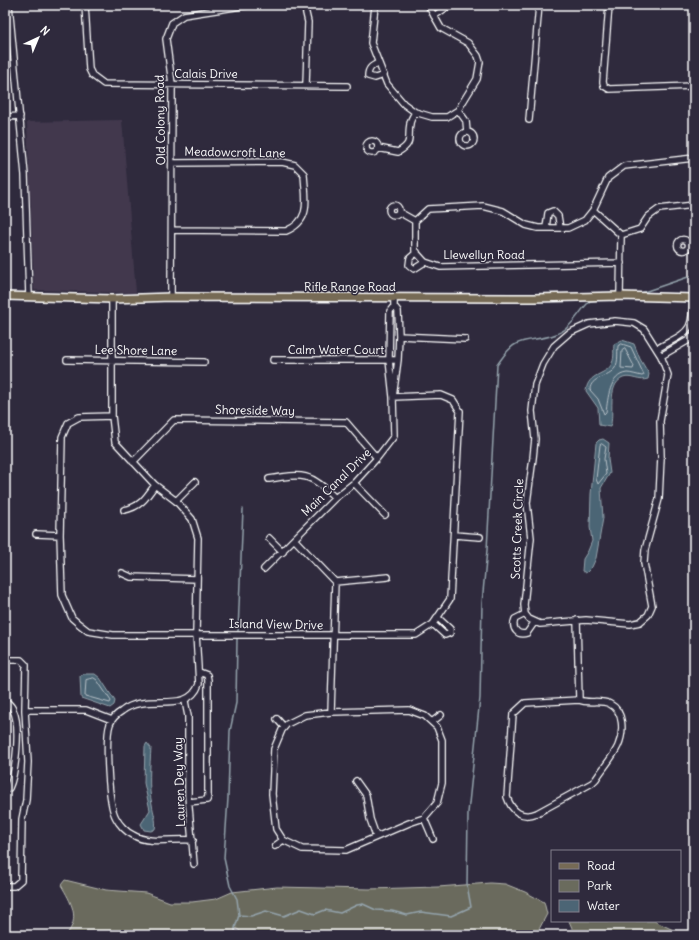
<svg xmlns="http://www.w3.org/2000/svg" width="699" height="940" viewBox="0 0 699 940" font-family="Delius,sans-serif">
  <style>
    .built { fill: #42394e }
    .green { fill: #6a6b5d; stroke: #b4b5ae }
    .water { fill: #4c6575; stroke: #94a3ac }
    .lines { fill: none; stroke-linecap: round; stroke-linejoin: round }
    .shore { stroke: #b7c1c8; stroke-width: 1 }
    .stream { stroke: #94a3ac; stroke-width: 1.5 }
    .minor-casing { stroke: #fff; stroke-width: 8 }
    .major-casing { stroke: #fff; stroke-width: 10 }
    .minor { stroke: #2f2a3d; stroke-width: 5.5 }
    .major { stroke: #766a55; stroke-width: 7 }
    .labels { text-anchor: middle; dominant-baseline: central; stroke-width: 3; stroke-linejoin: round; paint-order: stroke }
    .street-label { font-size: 12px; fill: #fff; stroke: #2f2a3d }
  </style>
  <rect width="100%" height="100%" fill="#2f2a3d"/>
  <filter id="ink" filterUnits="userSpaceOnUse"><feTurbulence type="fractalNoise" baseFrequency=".025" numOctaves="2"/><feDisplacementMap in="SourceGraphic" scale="8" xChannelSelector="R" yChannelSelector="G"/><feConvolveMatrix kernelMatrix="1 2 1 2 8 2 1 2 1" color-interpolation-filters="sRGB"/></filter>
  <g filter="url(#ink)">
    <path class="built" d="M122,120L136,293L34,290L27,122Z"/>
    <path class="green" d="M65,880L106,890L146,893L170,902H192L216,899L232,892L277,887L369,889L438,887L490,883L505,884L525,892L544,902L547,914L536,935H412L371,933L352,935H245L236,928L235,935H66C81,918 71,902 61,885Z
      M569,921H654L684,935H575Z"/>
    <path class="water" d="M622,340L634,344L640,359L649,374L648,379C639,382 631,375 623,378C606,385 615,415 610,427L599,425L598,408L586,391C588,372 607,376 612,363C615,357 613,350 614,344Z
      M603,439L609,443L608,459L610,473L601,488L603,518L596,558L592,567L586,573L582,571L583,559L588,551L592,541L590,527L591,494L596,443L599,440Z
      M84,674H95L100,678L115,701L114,705L110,708L81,698L80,676Z
      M147,743L151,748C150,764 148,789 152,804C153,812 157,821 155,829L151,831L144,830L141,824L150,810L144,783L145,746Z"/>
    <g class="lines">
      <path class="shore" d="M622,344L631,347L644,375L642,376C637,375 631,373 627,373C609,375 608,399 606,412L604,414L598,399L590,390C590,377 609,377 615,368C619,361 617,353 618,346Z
        M625,349L634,366L633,369L621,368L622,351Z
        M602,444L606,447L604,459L606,474L598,484L596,479L600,445Z
        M94,678L97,680L111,701L110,703L85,696L86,680Z"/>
      <path class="stream" d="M638,294L694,275
        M238,631L243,509
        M239,915L251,916L266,911L284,916L301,909L315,914L325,910L340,913L357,905L363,904L376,910L392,911L407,915L421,912L451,916L471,907L467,885L468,813L480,698L482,603L487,550L497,365C502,358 508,348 516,344C528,338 547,340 561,332C574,325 579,311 590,301L599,300
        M235,935V928L239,915L237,899L230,886L224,858L228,798L230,731L236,703L237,639"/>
      <g class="minor-casing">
        <path id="minor" d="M9,5L25,175L29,296
          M85,5L89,69L92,75L104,84L347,86
          M301,5L305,9L308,22L306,85
          M377,5L375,6L371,43L387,84L404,104L415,112L432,117H447L458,110L477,79L480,62L478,56L468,43L441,28L428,5
          M609,5L603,82L604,86L609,89L694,86
          M434,16L450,5
          M378,63C372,66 368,68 368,76L375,78L384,75
          M458,110L466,121L467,132
          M5,117L20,116
          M529,120L539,5
          M460 139a7 7 0 1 1 14 0a7 7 0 1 1-14 0Z
          M366 147a6 6 0 1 1 12 0a6 6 0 1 1-12 0Z
          M378,148L398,152C414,143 407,138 410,124C410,120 414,115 415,112
          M389 210a5 5 0 1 1 10 0a5 5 0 1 1-10 0Z
          M593,210L621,235L620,296
          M399,212L415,221
          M546,228L548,213L553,211L558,216L560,228
          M172,230L286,231C313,220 305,197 304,174L295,165L282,162L172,163
          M621,235L640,229L648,217L659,209L694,205
          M677.5 245a5.5 5.5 0 1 1 11 0a5.5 5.5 0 1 1-11 0Z
          M417,252L410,258L409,265L414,269L425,262
          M621,263L440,267L425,262L415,251V221L428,209L483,206L503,211L526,225L538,228H568L585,220L593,210L608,178L624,166L694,158
          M171,297L172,84L166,39L172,23L184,15L248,5
          M394,297V306L398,311L399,336L398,360L393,397L389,360L390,311L394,306
          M112,299V416L115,442L155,485L176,501L192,519L198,538L196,634L199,684C188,716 147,691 122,711C117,714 112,719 110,724C105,738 108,805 116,818C119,824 126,832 133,835C149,845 175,838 193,840
          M615,321L634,323L644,329L661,356L668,375L660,421L661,457L659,499L645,550L644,563L652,606L648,615L640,622L630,624L586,620L540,624L529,619L525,614L524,605L531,538L527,503L533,458L535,439L532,411L535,385L543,364L554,346L569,333L589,324Z
          M399,336L465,339
          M657,349C687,331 693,335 693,298
          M661,356L689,340L694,334
          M67,360L204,362
          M273,360H398
          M112,416L79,417L68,423L62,437L60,535L62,595L72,618L79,624L88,631L113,635H416L433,624L450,599L460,411L453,400L441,395L393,397L394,436L377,458L354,483L335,498L264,569
          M133,462L174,420L346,422L377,458
          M269,479C303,473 311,473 335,498
          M354,483L385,515
          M176,501L195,482
          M124,510C140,507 146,498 155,485
          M36,534L60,535
          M454,535L480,537
          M269,538L283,552
          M294,539L335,582L331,712
          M122,573L131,577L197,579
          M335,582L388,577
          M525,614L515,619C511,629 518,636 527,633L534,623
          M577,620L579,700C589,704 600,699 610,704C624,711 624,732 618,746C613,757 603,768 596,779L592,783L537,813C522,819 512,812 507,797L513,714L525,703L579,700
          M433,624L445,635L450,633V629L437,617
          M5,660H21L26,665L25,710L28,762L26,800L22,819L21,880L14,886H5
          M5,700C8,703 12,706 13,710C21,725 16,773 9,788L5,789
          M185,701L188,716V796L194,864
          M25,710H86L112,720
          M409,710L425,716L437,727L442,740V783L437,803L424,818L409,823L346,850L302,849L283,840L276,829L272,794L274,749L282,730L287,724L305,715L331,712Z
          M277,719L284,727
          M432,722L441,715
          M356,781L366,795L370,819L376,836
          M189,802L207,800L208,796V680L207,675L199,672
          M424,818L433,839
          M275,846L283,840"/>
      </g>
      <g class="major-casing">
        <path id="major" d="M5,296L112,299L171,297L534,298L620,296L694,298"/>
      </g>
      <use href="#minor" class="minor"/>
      <use href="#major" class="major"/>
    </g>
  </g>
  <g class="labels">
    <g class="street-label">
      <text x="206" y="73">Calais Drive</text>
      <text transform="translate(160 120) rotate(-91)">Old Colony Road</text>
      <text transform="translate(235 152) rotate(1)">Meadowcroft Lane</text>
      <text x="484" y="254">Llewellyn Road</text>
      <text x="350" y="286">Rifle Range Road</text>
      <text x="336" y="349">Calm Water Court</text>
      <text transform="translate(136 350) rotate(1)">Lee Shore Lane</text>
      <text transform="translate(255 410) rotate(1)">Shoreside Way</text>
      <text transform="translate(336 482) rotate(-44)">Main Canal Drive</text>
      <text transform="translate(517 529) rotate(-88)">Scotts Creek Circle</text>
      <text transform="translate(276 624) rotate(1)">Island View Drive</text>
      <text transform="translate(179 782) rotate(-92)">Lauren Dey Way</text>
    </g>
  </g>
  <rect width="699" height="940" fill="none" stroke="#2f2a3d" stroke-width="20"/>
  <rect x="10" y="10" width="679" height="920" fill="none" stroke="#fff" stroke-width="1.5" filter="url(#ink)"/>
  <rect x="551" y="850" width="130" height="72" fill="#2f2a3d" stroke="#827f8b"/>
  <rect x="559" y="863" width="20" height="6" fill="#766a55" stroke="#827f8b"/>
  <text x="587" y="870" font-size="12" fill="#ffffff">Road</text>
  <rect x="559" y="880" width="20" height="12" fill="#6a6b5d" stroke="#827f8b"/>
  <text x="587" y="890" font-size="12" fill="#ffffff">Park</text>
  <rect x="559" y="900" width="20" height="12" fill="#4c6575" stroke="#827f8b"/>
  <text x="587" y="910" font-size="12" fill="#ffffff">Water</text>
  <g transform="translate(38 38) rotate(44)" stroke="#2f2a3d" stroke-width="3" paint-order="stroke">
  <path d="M0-3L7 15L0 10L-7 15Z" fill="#ffffff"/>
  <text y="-6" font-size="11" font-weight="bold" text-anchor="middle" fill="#ffffff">N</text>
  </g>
</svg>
